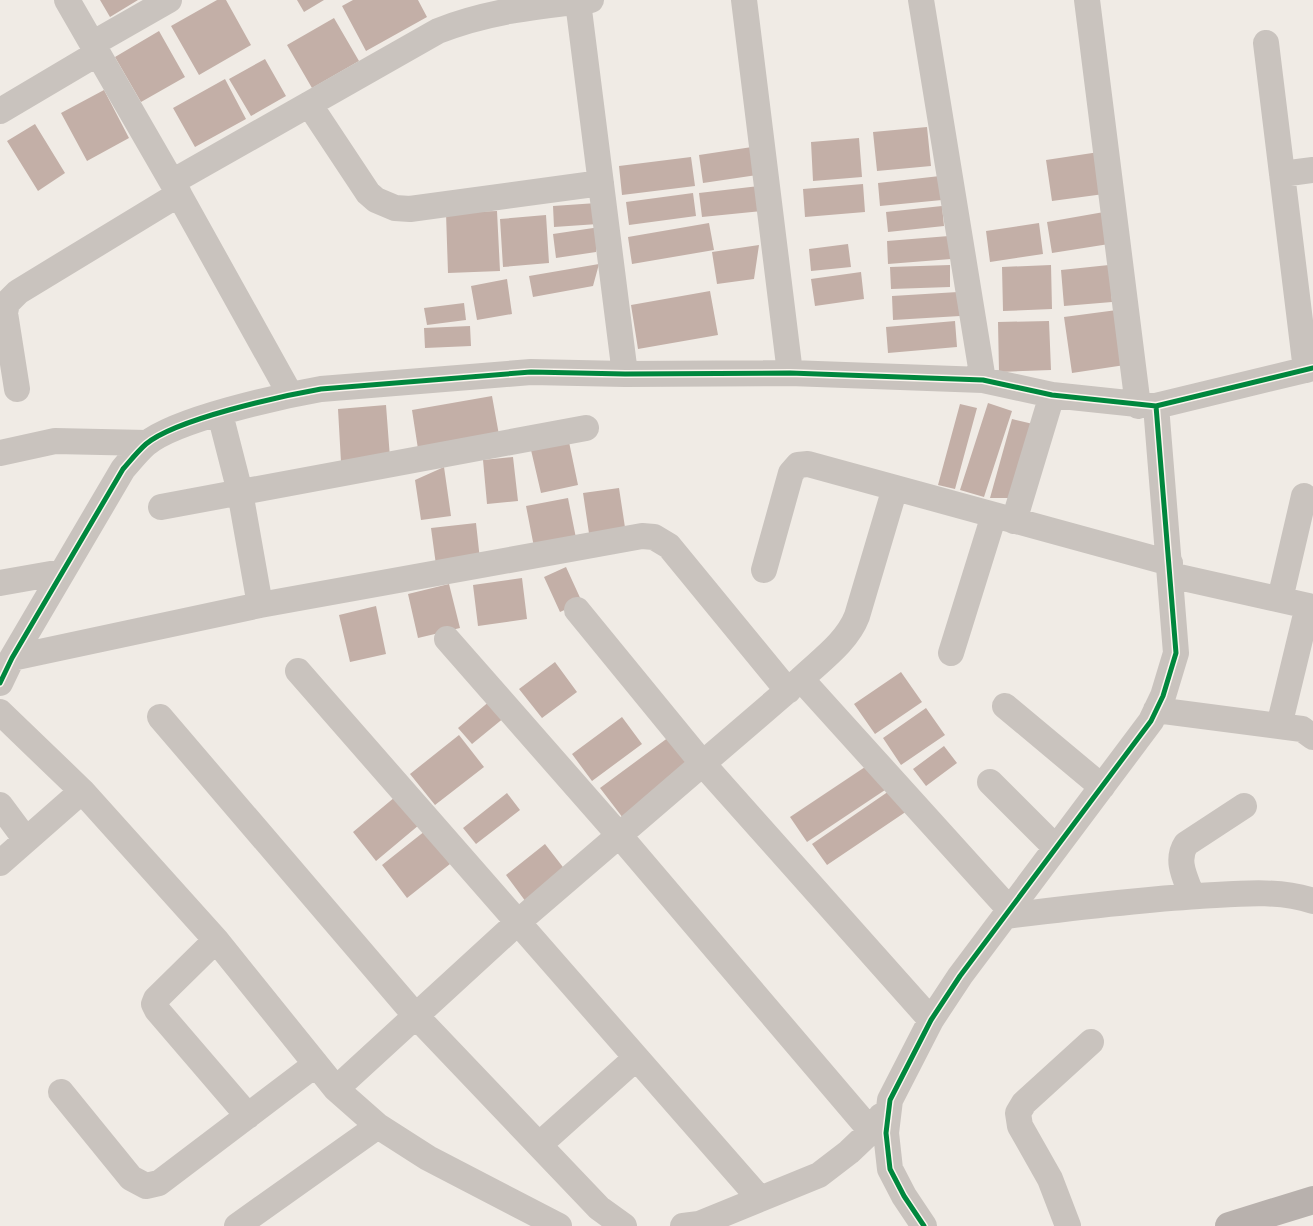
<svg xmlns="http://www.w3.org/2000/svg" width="1313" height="1226" viewBox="0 0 1313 1226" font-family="Rubik,sans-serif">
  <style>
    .building { fill: #c3afa7 }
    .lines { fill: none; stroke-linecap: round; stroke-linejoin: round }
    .minor { stroke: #c9c3be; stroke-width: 26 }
    .major { stroke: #b8b1ad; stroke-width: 28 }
    .cycleway-casing { stroke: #fbf5ee; stroke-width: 8 }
    .cycleway { stroke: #00873e; stroke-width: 5 }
  </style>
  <rect width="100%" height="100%" fill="#f0ebe5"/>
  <path class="building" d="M100,0H138L110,17Z
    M217,0H226L251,45L199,75L171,26Z
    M297,0H324L304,12Z
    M353,0H418L427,17L366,51L342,6Z
    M334,18L359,61L312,88L287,45Z
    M159,31L185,77L141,102L115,57Z
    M265,59L286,96L251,116L229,79Z
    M225,79L246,119L195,147L173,108Z
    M104,90L129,138L87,161L61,113Z
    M35,124L65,173L38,191L7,141Z
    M927,127L931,166L877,171L873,132Z
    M859,138L862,177L813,181L811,142Z
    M752,147L757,175L703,183L699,155Z
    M1099,152L1104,194L1052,201L1046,160Z
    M691,157L695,186L622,195L619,166Z
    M940,176L942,200L880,206L878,183Z
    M863,184L865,212L805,217L803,189Z
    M759,186L762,211L702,217L699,193Z
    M693,193L696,216L629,225L626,202Z
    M597,203L598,224L554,227L553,206Z
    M942,206L944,226L888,232L886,212Z
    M497,211L500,271L448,273L446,213Z
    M1104,212L1109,244L1052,253L1047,222Z
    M546,215L549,263L503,267L500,219Z
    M709,223L714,250L632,264L628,237Z
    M1039,223L1043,254L990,262L986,231Z
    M600,227L596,252L556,258L553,234Z
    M949,236L951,259L888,264L887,241Z
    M848,244L851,267L811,271L809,249Z
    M759,245L754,279L717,284L712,252Z
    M599,264L593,286L533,297L529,276Z
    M950,265V287L891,289L890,267Z
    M1051,265L1052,309L1003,311L1002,267Z
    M1109,265L1112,302L1064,306L1061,270Z
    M861,272L864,299L815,306L811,279Z
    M507,279L512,314L477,320L471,286Z
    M710,291L718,335L638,349L631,305Z
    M958,292L960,316L893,320L892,296Z
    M464,303L466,320L427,325L424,308Z
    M1117,310L1125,365L1072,373L1064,317Z
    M955,321L957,347L888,353L886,327Z
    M1049,321L1051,370L999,372L998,322Z
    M470,326L471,346L425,348L424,328Z
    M492,396L499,435L418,449L412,410Z
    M988,403L1012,411L984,497L960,490Z
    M960,404L977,408L955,489L938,485Z
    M386,405L390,458L341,462L338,409Z
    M1012,419L1033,424L1013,498H990Z
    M569,442L578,485L541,493L531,450Z
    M513,457L518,501L487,504L483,460Z
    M444,467L451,516L421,520L415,480Z
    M619,488L626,534L590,540L583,493Z
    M568,498L576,538L534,547L526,506Z
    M476,523L480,560L436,565L431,528Z
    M566,567L582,602L560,612L544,577Z
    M522,578L527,619L478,626L473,585Z
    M449,584L460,628L418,638L408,594Z
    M376,606L386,654L350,662L339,615Z
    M555,662L577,692L542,718L519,689Z
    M901,672L922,702L875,734L854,704Z
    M491,700L505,717L472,744L458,728Z
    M926,708L945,735L901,765L883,738Z
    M622,717L642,744L592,781L572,754Z
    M459,735L484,767L435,805L410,774Z
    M669,737L691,767L623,818L600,788Z
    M944,746L957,763L926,786L913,769Z
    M868,765L885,790L807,842L790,817Z
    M892,789L907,811L827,865L812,844Z
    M507,793L520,810L476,844L463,828Z
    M395,797L419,825L376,861L353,832Z
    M425,831L450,864L407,898L382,865Z
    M545,844L566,871L526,902L506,875Z"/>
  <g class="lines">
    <path class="minor" d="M67,0L172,182L290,394
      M744,0L790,373
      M921,0L983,380
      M1087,0L1138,406
      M578,2L625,374
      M1266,43L1306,370
      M92,44L169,0
      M309,104L368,193L376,200L395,208L410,209L601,183
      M0,111L98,53
      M1282,174L1313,170
      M172,182L438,31C488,11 539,6 591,0
      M17,389L5,313L7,303L18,292L179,194
      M220,414L240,492L260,605
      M0,453L55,441L147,443
      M161,507L586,428
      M1014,521L1052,395
      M764,570L791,473L798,465L808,464L1170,563
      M1170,575L1313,607
      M0,583L62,572
      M1280,599L1304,496
      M577,610L703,764L931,1020
      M447,639L619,835L871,1131
      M951,653L994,515
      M12,658L260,605L642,536L654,537L669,546L788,691
      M298,671L760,1199
      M801,679L1010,910
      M0,683L12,658L123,469C130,461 138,451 146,444C176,419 281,396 321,389L531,372L625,374L790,373L983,380L1052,395L1156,406L1313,368
      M1005,706L1102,787
      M1156,710L1302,729L1313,737
      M0,712L82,791L216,940L336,1089L378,1126L428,1158L559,1226
      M160,717L415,1015L599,1208L624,1226
      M1279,726L1308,606
      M990,782L1056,848
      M0,805L26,840
      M0,863L82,791
      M1192,896C1186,879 1175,861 1186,844L1244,806
      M1006,916C1070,908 1134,900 1199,896C1237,894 1277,889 1313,901
      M216,940L156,999L154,1004L157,1010L248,1116
      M336,1089L517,923L801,679C821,660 847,642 857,616L895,488
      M61,1092L131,1178L146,1186L159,1183L316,1064
      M539,1145L636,1058
      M237,1226L378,1126
      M683,1226L699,1224L819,1175L849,1152L871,1131L881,1116
      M924,1226L904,1196L890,1169L886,1133L890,1100L931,1020L960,976L1151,721L1163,696L1176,653L1156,406
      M1068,1226L1050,1179L1020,1126L1018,1113L1024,1103L1091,1042"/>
    <path class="major" d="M1229,1226L1313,1200"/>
    <g class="cycleway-casing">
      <path id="cycleway" d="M0,683L12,658L123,469C130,461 138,451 146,444C176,419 281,396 321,389L531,372L625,374L790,373L983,380L1052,395L1156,406L1313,368
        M924,1226L904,1196L890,1169L886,1133L890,1100L931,1020L960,976L1151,721L1163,696L1176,653L1156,406"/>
    </g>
    <use href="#cycleway" class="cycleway"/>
  </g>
</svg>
